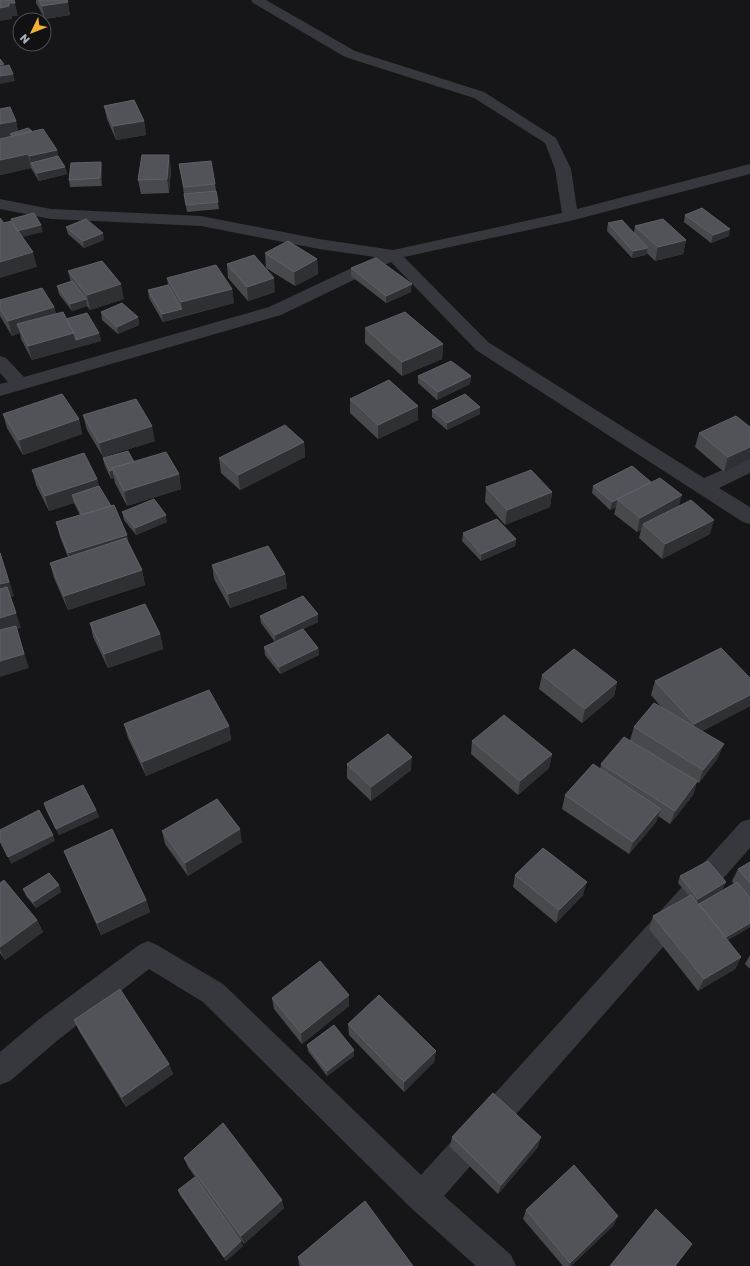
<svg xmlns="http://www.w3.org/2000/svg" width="750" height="1266" viewBox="0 0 750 1266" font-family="'Golos Text',sans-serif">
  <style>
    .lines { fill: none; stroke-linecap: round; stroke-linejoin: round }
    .street { fill: #37383d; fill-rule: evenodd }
    .wall { fill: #47494d }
    .shaded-wall { fill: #2f3033 }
    .building { fill: #525359; stroke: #5f6168 }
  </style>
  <rect width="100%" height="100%" fill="#161618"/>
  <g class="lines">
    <path class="street" d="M251,0H266L355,51L484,92L556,138L571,169L577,209L750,164V174L570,221L404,257L488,342L704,478L750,458V473L719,488L750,507V524L743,522L476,350L391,262L281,315L0,396V384L8,382L0,373V356L6,358L24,377L269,307L375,257L319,249L201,226L51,219L0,209V199L51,209L201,216L319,239L393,250L562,213L555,169L545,143L474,98L345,57L253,3Z
      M750,819V848L444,1196L511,1255L516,1266H476L411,1208L203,1002L149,969L58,1040L10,1081L0,1085V1052L38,1020L139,945L148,941L157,945L223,984L421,1175L741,822Z"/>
  </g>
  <path class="wall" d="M36,0H67L70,15L45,19L36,3Z
    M104,106L144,121L146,135L116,140L107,119Z
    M16,121L18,131H32L57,150L58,156L65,167L67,174L39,181L31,168L1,175L0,174V139L11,136L0,138Z
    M101,162L102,169V186L70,187L69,180Z
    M179,164L215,184L219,209L187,212Z
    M171,168L169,193L141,194L138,180Z
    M685,215L729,236L711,243L684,222Z
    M608,223L634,233L635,226L686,240L683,254L655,261L647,253L646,255L632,258L607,231Z
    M66,227L104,240L84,248L68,234Z
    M265,253L317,259L318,274L295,286L266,268Z
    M227,264L275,292L248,301L228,278Z
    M351,268L411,292L386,303L351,276Z
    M68,271L124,299L90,310L87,306L72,311L59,294L57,286L71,282Z
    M167,278L232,289L234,303L163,322L149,298L148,290L168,285Z
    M0,300L54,307L56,314L99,333L101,341L32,360L21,339L20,333L12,336L0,316Z
    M101,312L138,317L139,325L118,334L102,320Z
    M365,328L443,344L442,359L402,376L365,343Z
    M418,376H471L470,384L437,400L418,383Z
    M350,399L418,406V420L378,439L350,413Z
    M432,410L480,414L447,430L432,417Z
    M3,414L79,419L82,434L23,455L7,428Z
    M83,415L155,441L103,457L87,430Z
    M750,427L724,472L695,447L699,433Z
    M304,442L305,457L240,490L221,473L219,458Z
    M103,458L134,462L179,474L181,489L127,506L115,483L114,478L111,479L105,466Z
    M32,470L97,479L99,486L111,506L127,535L128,544L142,570L145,585L68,610L54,578L50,563L68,557L60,537L56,522L80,515L74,503L49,511L36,485Z
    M593,486L679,506L710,534L662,559L639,538L641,530L637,532L614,514L616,507L610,510L592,493Z
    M486,487L552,492L550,507L505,525L485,502Z
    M122,512L167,522L136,535L124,520Z
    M463,533L516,539L515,546L481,561L462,541Z
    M212,565L285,574L287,588L230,608L214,579Z
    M260,616L318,622L303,629L318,648L319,655L280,674L265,655L264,647L275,642L261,623Z
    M90,623L160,634L163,649L108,668L93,637Z
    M542,675L617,682L614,696L582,723L539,689Z
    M655,681L750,706L702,731L718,758L699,783L697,782L693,795L670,824L658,816L656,822L629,854L562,809L565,795L600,769L601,764L630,740L634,727L662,708L651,695Z
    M124,724L229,726L231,740L146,776L128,738Z
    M472,741L552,754L549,768L518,795L471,754Z
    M347,764L411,770L371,801L347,778Z
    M44,803L96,810L99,817L59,835L46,810Z
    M162,831L242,842L188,876L165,844Z
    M64,851L146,900L150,912L101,935L69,863Z
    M750,862V927L728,940L741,957L735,969L698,991L649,929L653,916L689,896L678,883L680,876L723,889L698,904L699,905V904L734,884L732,881L738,869Z
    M515,875L583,895L556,923L513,887Z
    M0,883L37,920L43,932L5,960L0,953Z
    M59,885L61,892L36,908L26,896L23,889Z
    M750,955V969L745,964Z
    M272,998L349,1006L302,1044L274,1009Z
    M74,1020L169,1064L173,1074L126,1107L79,1031Z
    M348,1024L436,1051L434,1062L404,1092L349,1035Z
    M307,1045L354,1050V1056L327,1076L308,1051Z
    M452,1137L538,1147L498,1194L450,1147Z
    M184,1158L284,1208L244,1244L222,1214L243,1246L226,1261L180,1195L178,1190L195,1177L188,1167Z
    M526,1210L614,1225L571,1266H563L523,1219Z
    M298,1257L413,1266H300L299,1265Z"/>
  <path class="shaded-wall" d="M68,2L70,15L45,19L42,6Z
    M9,3H15L18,16H12V19L0,21V8Z
    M4,64L5,71L0,72V65Z
    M13,74L15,81L0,84V76Z
    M16,121L19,135L10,134L11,136L0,138V124Z
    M144,121L146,135L116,140L113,126Z
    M57,150L60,163H31L29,156Z
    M28,154L31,168L1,175L0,173V160Z
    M169,155L171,168L169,193L167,179Z
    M101,162L102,169V186L100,178Z
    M65,167L67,174L39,181L37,173Z
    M41,225L43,232L19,238L17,231Z
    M730,229L729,236L711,243L713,235Z
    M103,233L104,240L84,248L83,241Z
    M686,240L683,254L655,261L658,247Z
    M648,248L646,255L632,258L633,251Z
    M33,252L37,267L0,278V262Z
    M317,259L318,274L295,286L294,272Z
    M274,278L275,292L248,301L247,287Z
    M121,284L124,299L90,310L87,295Z
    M412,284L411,292L386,303V296Z
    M232,289L234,303L183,316L181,302Z
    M86,299L87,306L72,311L70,304Z
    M54,307L58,322L17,324L20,333L12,336L8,321Z
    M182,309L183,316L163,322L162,314Z
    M138,317L139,325L118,334L117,327Z
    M74,333H99L101,341L32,360L28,346Z
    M443,344L442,359L402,376V362Z
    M471,376L470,384L437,400L438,392Z
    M418,406V420L378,439V425Z
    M480,407V414L447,430V423Z
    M79,419L82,434L23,455L19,440Z
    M152,426L155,441L103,457L99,443Z
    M304,442L305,457L240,490L238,475Z
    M750,447V459L724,472L728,457Z
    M112,470L114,478L111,479L110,471Z
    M179,474L181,489L127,506L124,491Z
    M97,479L101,493L72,495L74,503L49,511L45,496Z
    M552,492L550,507L505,525L507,510Z
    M682,495L678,510L643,524L641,530L637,532L640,518Z
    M617,499L616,507L610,510L612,502Z
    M166,515L167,522L136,535L135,528Z
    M714,520L710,534L662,559L665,544Z
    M127,535L130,549L72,567L68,553Z
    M516,539L515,546L481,561V554Z
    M0,551L14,596L0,600Z
    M142,570L145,585L68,610L64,596Z
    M285,574L287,588L230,608L228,594Z
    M16,613L21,628L17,629L29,668L0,677V618Z
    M318,614V622L275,642V635Z
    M160,634L163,649L108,668L104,654Z
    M318,648L319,655L280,674L279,667Z
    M617,682L614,696L582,723L585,709Z
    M750,695V706L690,738L694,724Z
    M229,726L231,740L146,776L142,762Z
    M724,744L718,758L699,783L703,770Z
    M552,754L549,768L518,795L520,781Z
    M412,757L411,770L371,801V787Z
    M697,781L693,795L670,824L675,811Z
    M661,809L656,822L629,854L633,842Z
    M96,810L99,817L59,835L56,829Z
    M240,829L242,842L188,876L185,863Z
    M53,835L55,841L11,864L8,857Z
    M587,882L583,895L556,923L559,910Z
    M726,882L723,889L696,905L698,899Z
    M59,885L61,892L36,908L33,902Z
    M146,900L150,912L101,935L97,923Z
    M37,920L43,932L5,960L0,950V947Z
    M750,923V927L723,943L726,937Z
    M741,957L735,969L698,991L704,979Z
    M349,995V1006L302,1044L301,1033Z
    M354,1050V1056L327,1076V1071Z
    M436,1051L434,1062L404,1092V1082Z
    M169,1064L173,1074L126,1107L122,1097Z
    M541,1137L538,1147L498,1194L501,1185Z
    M282,1200L284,1208L244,1244L241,1236Z
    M618,1216L614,1225L571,1266H569L570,1263Z
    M241,1241L243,1246L226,1261L224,1257Z"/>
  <path class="building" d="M0,0H14L15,3H9V6L0,8Z
    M39,0H67L68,2L42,6Z
    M0,59L4,64L0,65Z
    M9,65L13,74L0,76V67Z
    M134,100L144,121L113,126L104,106Z
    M10,107L16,121L0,124V109Z
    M28,128L32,131L12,136L10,134Z
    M43,129L57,150L29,156L28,154L0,160V139Z
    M142,155H169L167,179L138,180Z
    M58,156L65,167L37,173L31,163Z
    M211,161L215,184L184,187L179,164Z
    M101,162L100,178L69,180L71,163Z
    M216,191L218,202L186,205L184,194Z
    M702,208L730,229L713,235L685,215Z
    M34,213L41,225L17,231L11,219Z
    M0,218L4,223L11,221L33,252L0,262Z
    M86,219L103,233L83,241L66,227Z
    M663,219L686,240L658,247L635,226Z
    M622,220L648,248L633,251L608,223Z
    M288,241L317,259L294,272L265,253Z
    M254,255L274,278L247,287L227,264Z
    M376,258L412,284L386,296L351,268Z
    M102,261L121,284L87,295L68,271Z
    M216,265L232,289L181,302L167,278Z
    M72,281L86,299L70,304L57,286Z
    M168,285L182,309L162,314L148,290Z
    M42,288L54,307L8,321L0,309V300Z
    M122,303L138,317L117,327L101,312Z
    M63,312L74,333L28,346L17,324Z
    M405,312L443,344L402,362L365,328Z
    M87,313L99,333L76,340L74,333L66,319Z
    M451,361L471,376L438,392L418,376Z
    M389,380L418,406L378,425L350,399Z
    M62,394L79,419L19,440L3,414Z
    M465,394L480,407L447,423L432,410Z
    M136,399L152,426L99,443L83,415Z
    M736,416L750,427V447L728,457L699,433Z
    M285,425L304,442L238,475L219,458Z
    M128,451L134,462L112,468V470L110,471L103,458Z
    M166,452L179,474L124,491L112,468Z
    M84,453L97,479L45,496L32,470Z
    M632,466L651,482L612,502L593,486Z
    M531,470L552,492L507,510L486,487Z
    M660,478L682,495L640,518L617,499Z
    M99,486L111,506L82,515L72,495Z
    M154,499L166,515L135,528L122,512Z
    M691,500L714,520L665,544L643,524Z
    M114,505L127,535L68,553L56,522Z
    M497,519L516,539L481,554L463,533Z
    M126,538L142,570L64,596L50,563Z
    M268,546L285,574L228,594L212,565Z
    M0,553L9,582L0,584Z
    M7,587L16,613L0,618V589Z
    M303,596L318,614L275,635L260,616Z
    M145,604L160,634L104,654L90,623Z
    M16,626L24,654L0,661V630Z
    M303,629L318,648L279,667L264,647Z
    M721,648L750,678V695L694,724L655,681Z
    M574,649L617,682L585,709L542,675Z
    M209,690L229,726L142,762L124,724Z
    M654,703L724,744L703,770L634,727Z
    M504,715L552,754L520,781L472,741Z
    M388,734L412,757L371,787L347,764Z
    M624,737L697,781L675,811L601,764Z
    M593,764L661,809L633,842L565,795Z
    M83,785L96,810L56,829L44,803Z
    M217,799L240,829L185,863L162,831Z
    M39,810L53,835L8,857L0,841V830Z
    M112,829L146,900L97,923L64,851Z
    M543,848L587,882L559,910L515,875Z
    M708,861L726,882L698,899L680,876Z
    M750,862V883L738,869Z
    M49,873L59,885L33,902L23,889Z
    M4,880L37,920L0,947V883Z
    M737,882L750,898V923L726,937L699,904Z
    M691,895L741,957L704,979L653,916Z
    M320,961L349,995L301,1033L272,998Z
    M120,989L169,1064L122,1097L74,1020Z
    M379,995L436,1051L404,1082L348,1024Z
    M334,1025L354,1050L327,1071L307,1045Z
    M493,1093L541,1137L501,1185L452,1137Z
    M223,1123L282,1200L241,1236L184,1158Z
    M574,1165L618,1216L570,1263L526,1210Z
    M195,1177L241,1241L224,1257L178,1190Z
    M365,1201L413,1266H304L298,1257Z
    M656,1209L692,1244L675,1266H610Z"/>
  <g transform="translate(32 32) rotate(227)"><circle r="19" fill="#111113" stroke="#4d4f55"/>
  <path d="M0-3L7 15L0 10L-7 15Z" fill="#f2b134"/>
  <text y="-6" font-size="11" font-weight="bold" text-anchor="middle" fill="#a8adb8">N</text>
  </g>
</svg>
